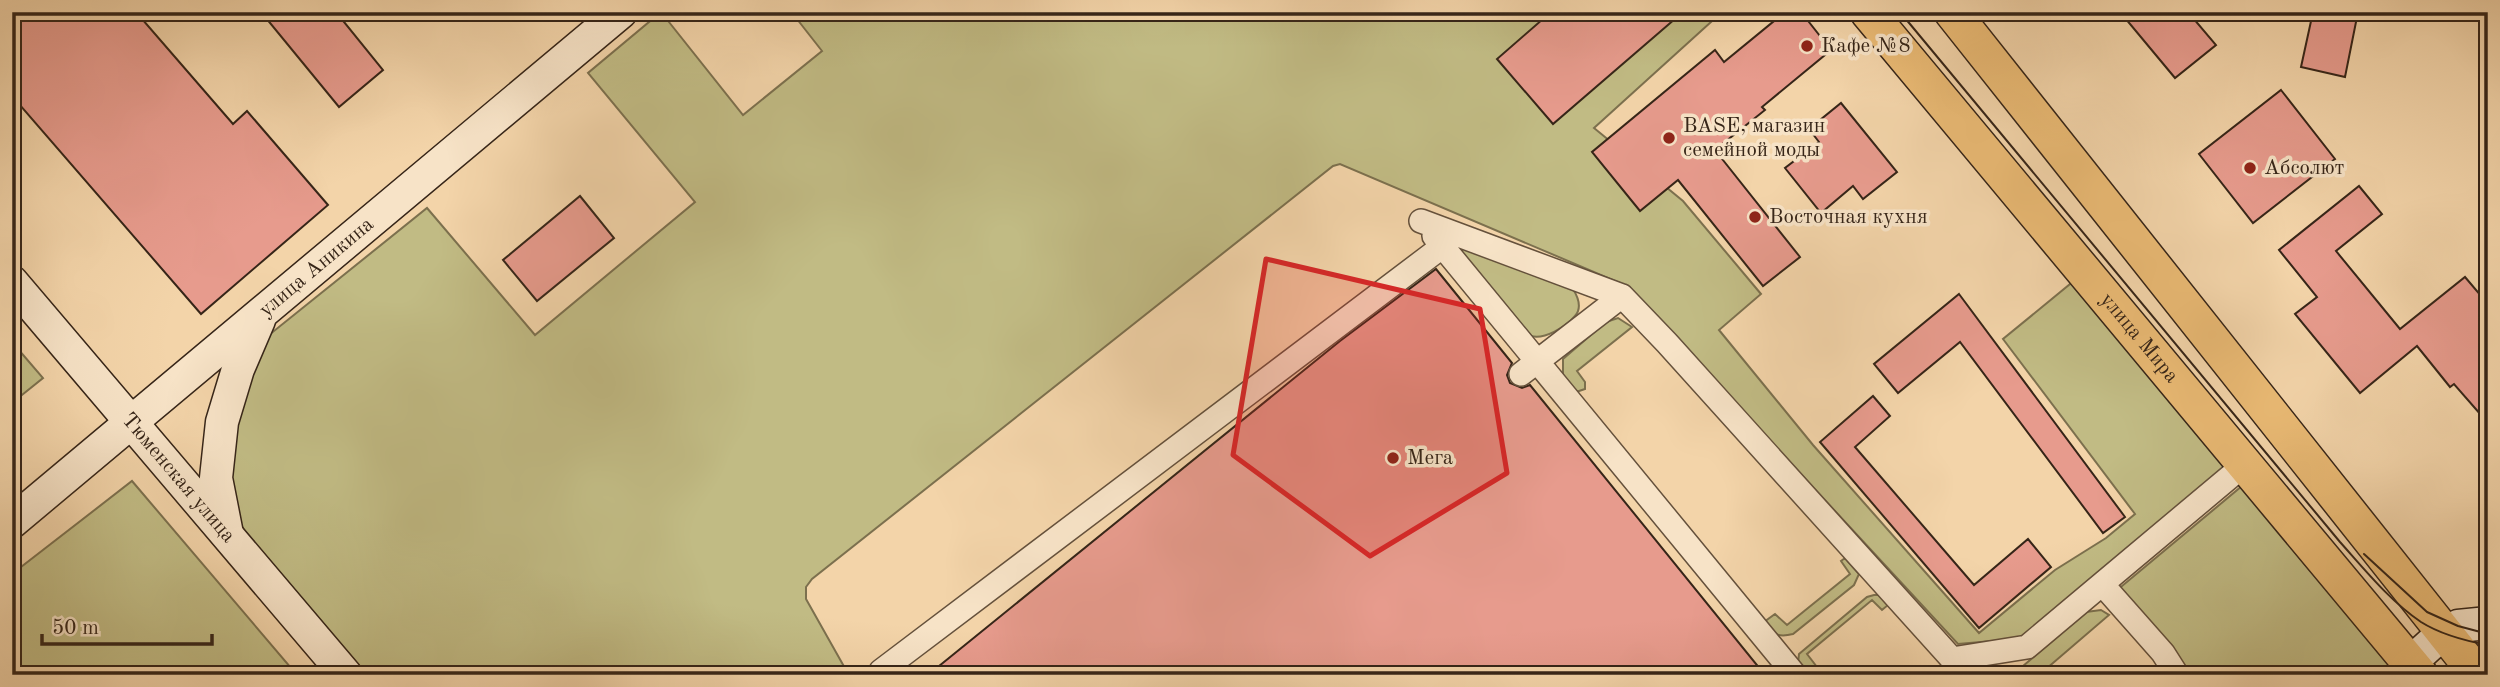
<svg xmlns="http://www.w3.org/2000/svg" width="2500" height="687" viewBox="0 0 2500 687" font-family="'Old Standard TT',serif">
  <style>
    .green { fill: #c1bb84; stroke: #7c704e; stroke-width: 2 }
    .building { fill: #e79b8d; stroke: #362518; stroke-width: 2 }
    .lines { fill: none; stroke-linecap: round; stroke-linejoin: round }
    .street-casing { stroke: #65513c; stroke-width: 26 }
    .secondary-casing { stroke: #362518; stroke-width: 35 }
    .primary-casing { stroke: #362518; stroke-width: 38 }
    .street { stroke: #f7e3c7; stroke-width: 23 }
    .secondary { stroke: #f7e3c7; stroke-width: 32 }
    .primary { stroke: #eaba74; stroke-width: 35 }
    .tram { stroke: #362518; stroke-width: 2 }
    .marked { fill: #d62828; fill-opacity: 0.2; stroke: #d62828; stroke-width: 5; stroke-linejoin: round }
    .poi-dot { fill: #8f2418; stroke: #f7e3c7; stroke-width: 2.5 }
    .labels { text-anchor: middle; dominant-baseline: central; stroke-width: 7; stroke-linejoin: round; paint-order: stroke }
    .poi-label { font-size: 21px; fill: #362518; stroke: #f7e3c7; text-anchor: start }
    .street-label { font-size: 21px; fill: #362518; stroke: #f7e3c7 }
  </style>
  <rect width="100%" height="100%" fill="#f3d4a9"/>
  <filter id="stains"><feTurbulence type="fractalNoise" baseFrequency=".00286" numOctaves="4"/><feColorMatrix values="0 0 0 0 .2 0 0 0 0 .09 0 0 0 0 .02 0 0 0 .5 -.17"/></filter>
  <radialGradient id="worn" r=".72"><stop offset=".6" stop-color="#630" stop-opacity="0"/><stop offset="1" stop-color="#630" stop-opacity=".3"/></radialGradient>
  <path class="green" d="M661,12L743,115L822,51L793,14L794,12H1722L1594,128L1683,201L1761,294L1719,330L1813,445L1979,633L2055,570L2106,538L2135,514L2003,339L2075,280L2228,465L2024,636L2015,639L1958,644L1627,286L1340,164L1333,166L812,579L806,587V599L846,670V675H367L255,545L226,504L223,443L259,343L427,208L535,335L695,202L588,73Z
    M1462,246L1573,289C1578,297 1582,308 1575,316C1566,327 1544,340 1531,336L1459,249Z
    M1618,318L1632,327L1577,371L1585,382V389L1576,392L1563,376V359L1606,322Z
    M12,342L43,378L12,403Z
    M132,481L297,675H12V574Z
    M2242,486L2307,567L2404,675H2190L2153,629L2116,591Z
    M1845,558L1859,574L1854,585L1793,634C1777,638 1773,634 1764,622L1775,614L1787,625L1850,574L1841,561Z
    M1874,595H1879L1888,605L1882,610L1872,600L1807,654L1817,667L1807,675L1798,663L1799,654L1867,597Z
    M2101,610L2109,615L2039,675H2031L2023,666L2086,612Z"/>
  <path class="building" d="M12,12H136L233,124L247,111L328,205L201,314L12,96Z
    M261,12H336L383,70L339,107Z
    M1551,12H1683L1553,124L1497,59Z
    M1785,12H1801L1831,50L1762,107L1765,110L1715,150L1800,257L1763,286L1678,180L1640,211L1592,152L1715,50L1724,62Z
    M2120,12H2188L2216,45L2175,78Z
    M2313,12H2358L2345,77L2301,67Z
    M2281,90L2335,159L2253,223L2199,154Z
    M1841,103L1897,172L1863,199L1853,186L1821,213L1785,168L1819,142L1809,129Z
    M2359,186L2382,214L2336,251L2400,329L2465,277L2488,304V423L2454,384L2450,387L2417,346L2360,393L2295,314L2317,297L2279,250Z
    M580,196L614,238L537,301L503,260Z
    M1436,269L1512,363L1507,375L1510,383L1522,388L1530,385L1765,675H928L1340,341Z
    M1959,294L2125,517L2103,533L1960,342L1898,393L1874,364Z
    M1873,396L1890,416L1855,447L1974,585L2028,539L2051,567L1979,628L1820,442Z"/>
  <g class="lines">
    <g class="street-casing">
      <path id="street" d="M1421,221L1622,296L1667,343L1952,659L2027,647L2102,584L2163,653L2177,675
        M1434,236L1795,675
        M1521,374L1622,296
        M2102,584L2244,465
        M879,675L881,671L1443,246"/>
    </g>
    <g class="secondary-casing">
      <g id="secondary">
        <path id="s1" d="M12,282L346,675"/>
        <path id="s2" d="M12,522L621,12"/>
        <path d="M227,534L216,478L222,422L238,369L259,320"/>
        <path d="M2410,663L2443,633L2458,626L2488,623"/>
      </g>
    </g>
    <g class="primary-casing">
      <g id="primary">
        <path id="s3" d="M1868,12L2420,675"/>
        <path d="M1952,12L2478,675"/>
      </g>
    </g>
    <use href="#street" class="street"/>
    <use href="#secondary" class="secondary"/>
    <use href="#primary" class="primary"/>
    <path class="tram" d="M1900,12L2340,542C2365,570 2390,601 2421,622C2440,634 2466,641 2488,645
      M2364,554L2427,612L2458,626L2488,634"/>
  </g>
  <path class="marked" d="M1266,259L1480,309L1507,473L1370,556L1233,455Z"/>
  <g class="poi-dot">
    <circle cx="1807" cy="46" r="7"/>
    <circle cx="1669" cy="138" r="7"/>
    <circle cx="2250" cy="168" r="7"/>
    <circle cx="1755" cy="217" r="7"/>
    <circle cx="1393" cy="458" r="7"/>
  </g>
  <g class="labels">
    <g class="poi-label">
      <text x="1821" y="46">Кафе №8</text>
      <text x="1683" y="126">BASE, магазин<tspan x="1683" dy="24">семейной моды</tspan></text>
      <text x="2264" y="168">Абсолют</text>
      <text x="1769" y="217">Восточная кухня</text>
      <text x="1407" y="458">Мега</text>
    </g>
    <g class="street-label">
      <text stroke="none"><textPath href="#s2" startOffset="397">улица Аникина</textPath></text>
      <text stroke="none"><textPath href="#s3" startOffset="424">улица Мира</textPath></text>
      <text stroke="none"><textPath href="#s1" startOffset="257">Тюменская улица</textPath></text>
    </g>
  </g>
  <rect width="2500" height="687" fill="none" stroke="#f3d4a9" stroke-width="42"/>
  <rect x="14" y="14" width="2472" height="659" fill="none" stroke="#362518" stroke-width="3.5"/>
  <rect x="21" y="21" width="2458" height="645" fill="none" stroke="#362518" stroke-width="2"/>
  <path d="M42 634v10h170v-10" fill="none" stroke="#362518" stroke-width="3.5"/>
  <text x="52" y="634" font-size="21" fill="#362518" stroke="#f7e3c7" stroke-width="5" paint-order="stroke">50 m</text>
  <rect width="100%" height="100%" filter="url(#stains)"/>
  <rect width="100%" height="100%" fill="url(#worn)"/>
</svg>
